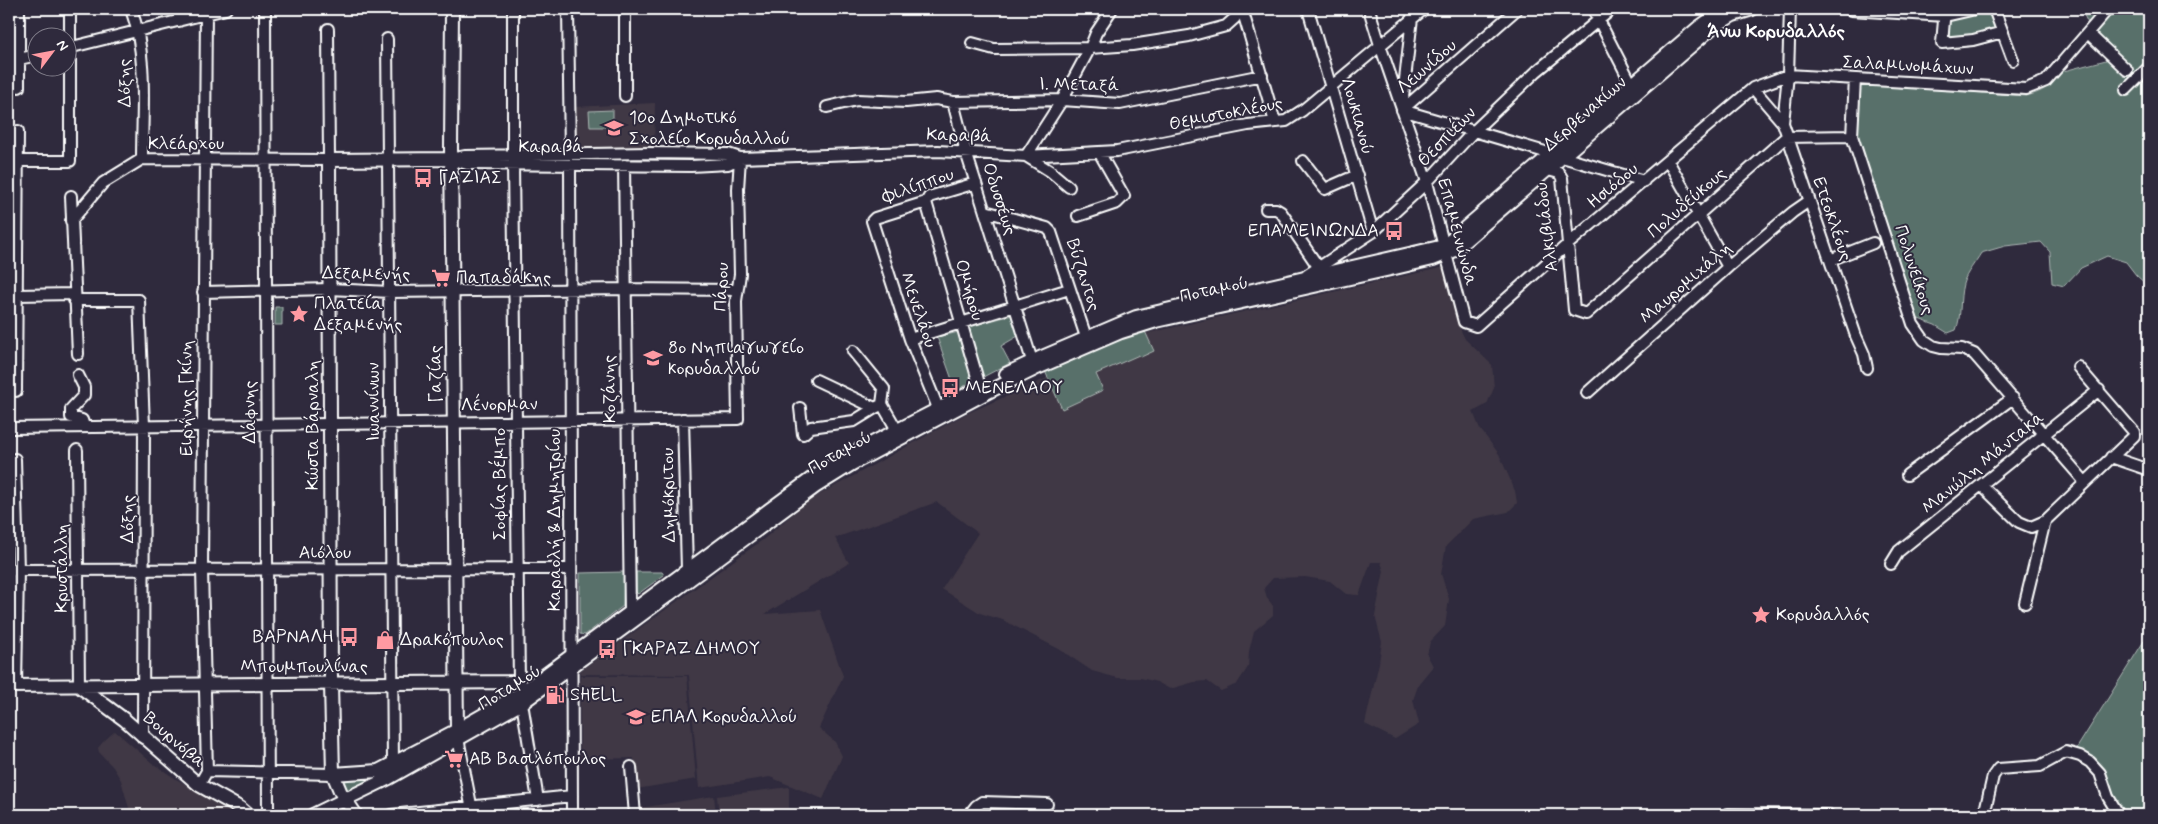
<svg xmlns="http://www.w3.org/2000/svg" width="2158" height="824" viewBox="0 0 2158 824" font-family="Mynerve,sans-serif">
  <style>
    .built { fill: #413945 }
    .green { fill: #596f6a; stroke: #acb7b4 }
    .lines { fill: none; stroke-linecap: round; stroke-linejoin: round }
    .minor-casing { stroke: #fff; stroke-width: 14 }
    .tertiary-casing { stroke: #fff; stroke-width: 16 }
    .minor { stroke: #2f2a3d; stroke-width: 10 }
    .tertiary { stroke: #2f2a3d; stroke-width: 12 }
    .labels { text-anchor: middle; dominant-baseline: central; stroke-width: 4; stroke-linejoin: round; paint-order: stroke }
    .street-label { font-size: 18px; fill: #fff; stroke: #2f2a3d }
    .poi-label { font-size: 18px; fill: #fff; stroke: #2f2a3d; text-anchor: start }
    .neighbourhood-label { font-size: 19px; font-weight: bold; fill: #fff; stroke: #2f2a3d }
  </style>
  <rect width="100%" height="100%" fill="#2f2a3d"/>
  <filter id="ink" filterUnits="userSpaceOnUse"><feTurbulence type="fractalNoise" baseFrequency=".02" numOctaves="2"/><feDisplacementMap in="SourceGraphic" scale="10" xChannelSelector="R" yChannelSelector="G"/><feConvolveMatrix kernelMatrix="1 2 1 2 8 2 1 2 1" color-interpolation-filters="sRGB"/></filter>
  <g filter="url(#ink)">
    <path class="built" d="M655,103L654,148L574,152V107Z
      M1445,267L1461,331L1465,339L1492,365L1494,388L1487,404L1473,412L1480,429L1499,454L1515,491L1517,503L1508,512L1473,519L1446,546L1441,574L1449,599L1445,626L1430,642L1427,655L1433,666L1419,683L1413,700L1419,724L1395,739L1365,724L1379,663L1382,642L1375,616L1384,571L1381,562H1371L1359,595L1346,594L1330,581L1305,577L1273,578L1264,588L1267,598L1273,606V615L1254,631L1249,651L1248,667L1237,684L1221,691L1207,681L1194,682L1170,689L1157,682L1141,678H1118L1092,671L1059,649L1003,620L980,613L942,589L978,533L937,502L835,538L849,563L765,614L820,610L843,676L819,728L835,742L842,756L823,799L770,777L699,788L689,675L580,674V671L764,539L808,501L966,414L1148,333Z
      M580,676H687L696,779L636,789L634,758L580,759Z
      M115,731L152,763L176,779L238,815H131L121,780L113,767L99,752L98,748L103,742Z
      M789,787V815H719L717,796Z
      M714,796L716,815H641L640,808Z"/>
    <path class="green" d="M2081,9H2149V287L2136,275L2126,262L2107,256L2081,268L2064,286L2052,283L2050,252L2041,242L2005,246L1981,253C1976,262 1966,273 1963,284C1959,299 1962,315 1956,330L1948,333L1935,325L1916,318L1905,297L1890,236L1857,135L1859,84L2026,96C2043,92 2050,87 2060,72L2106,60Z
      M1990,10L1997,29L1972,35L1949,37V19Z
      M613,110V127H590L589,111Z
      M275,307H282V325H275Z
      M1012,315L1018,336L1001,346L1010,363L983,377L968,327Z
      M1143,327L1154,351L1141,357L1139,355L1096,374L1103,390L1062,409L1044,369Z
      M959,332L973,381L956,391L937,337Z
      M624,572L623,606L585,635L580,634V573Z
      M636,572H662L664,575L638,594L636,592Z
      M2149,633V815H2123L2104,772L2075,751Z
      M371,778L372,779L347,793L342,783L345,779Z"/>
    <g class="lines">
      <g class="minor-casing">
        <path id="minor" d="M131,9C148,56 142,109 142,159
          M179,9V21
          M265,9L268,815
          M568,9L570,154
          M1242,9L1275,122
          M1308,9L1373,232
          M1369,9L1380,45L1427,182L1464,322L1476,326L1567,245L1753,88L1788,75L2026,89L2046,81L2108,9
          M1593,9L1632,85
          M1945,9L1942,43L1973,40L2003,32
          M1994,9L2013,60
          M2088,33L2127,70
          M387,39L393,764
          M972,43L994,49L1090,48L1096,33L1112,9
          M68,48L226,9
          M9,61L38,55
          M1855,79L1852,136L1913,324L1924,340L1933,346L1941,348L1962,349L1974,354L2085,482
          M19,87V9
          M1753,88L1783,123L1856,336L1864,354L1867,368
          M2126,90L2149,67
          M625,96V9
          M953,102L966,152L1034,367
          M1402,106L1413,9
          M827,107L857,100L906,102L936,99L953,102L1062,100L1120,104L1262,75
          M1402,110L1644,181
          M1402,110L1517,9
          M1783,123L1788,75L1790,9
          M513,156V9
          M1026,156L1062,100L1090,48L1132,45L1189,36L1226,26L1235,18L1237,9
          M1026,156L1050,171L1069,187
          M451,159L465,156L649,153L728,154L740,158L938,151L1026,156L1117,151L1248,125L1286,121L1303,110L1424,9
          M451,159L467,164L691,166L728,164L740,158
          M18,161H70V9
          M1303,161L1325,189L1357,175
          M1668,161L1728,267
          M513,165L519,682
          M570,165L572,815
          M624,165L630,612
          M1548,170L1559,173L1562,178L1574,310L1586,314L1786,137L1852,136
          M71,196L78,354
          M926,202L980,387
          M1266,209H1276L1281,212L1319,268
          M985,211L1047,228L1051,232L1086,337
          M1078,216L1117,203L1124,196L1099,152
          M71,221L103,183L142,159L329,160L328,29
          M1830,260L1873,243
          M1307,275L1373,232L1427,182L1474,131L1537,71L1612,9
          M203,292L330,289L390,292L625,289L737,290
          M17,295L74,294
          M74,300H139L144,426L143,738
          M910,339L1069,289
          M853,351L884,389L882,404L897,430
          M78,375L84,387V395L71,409V417L82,420L84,426L80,427
          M816,380L875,408L879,406
          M16,391L18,131
          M1587,393L1728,267L1793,212L1809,201
          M800,408L803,434
          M938,408L910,339L872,221L875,218L926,202L929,197L976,183
          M683,419L687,570
          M9,428L738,419L736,301L740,274L738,189L740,158
          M803,434L811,427L854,421L875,408
          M77,450L79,686
          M2111,457L2149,470
          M1907,475L2013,398
          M1981,485L2019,522L2031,527L2045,521L2134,436V432L2078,367
          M1891,564L1899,551L2099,390
          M9,570L571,569
          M2025,603L2045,521
          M10,683L16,686L18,570L15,459
          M522,703L538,800
          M457,733L473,815
          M631,767L635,815
          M207,771L333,774
          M199,785L207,771L202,570L206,9
          M1727,814L1829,815
          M391,815L572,796
          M969,815L976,806L982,802L1047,804
          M1984,815L1993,776L1998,769L2040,766L2066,752L2080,756L2090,762L2100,773L2108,797L2119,815"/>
      </g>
      <g class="tertiary-casing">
        <path id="tertiary" d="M452,9L451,147L457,730
          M1851,9L1945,15L1971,9
          M1006,374L1042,357L1136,317L1444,246L1698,28L1725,9
          M9,686L519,682L525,691
          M79,686L125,720L199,785L240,808L248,815
          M333,774L378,771L457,730L518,695L811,479L847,456L975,390
          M313,815L389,778L522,703L815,487L852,464L992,390L1035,369L1121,332L1156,321L1395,268L1433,259L1453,251L1713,27L1733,15L1752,9
          M356,815L341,793L333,774L331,684L329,160L451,159"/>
      </g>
      <use href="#minor" class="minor"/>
      <use href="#tertiary" class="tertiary"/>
    </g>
  </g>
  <defs>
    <g id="school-bare" transform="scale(1.5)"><path d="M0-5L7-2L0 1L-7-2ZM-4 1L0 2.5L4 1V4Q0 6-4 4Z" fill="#ff9aa2" stroke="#2f2a3d" stroke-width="2.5" paint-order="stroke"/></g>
    <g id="bus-bare" transform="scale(1.5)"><path d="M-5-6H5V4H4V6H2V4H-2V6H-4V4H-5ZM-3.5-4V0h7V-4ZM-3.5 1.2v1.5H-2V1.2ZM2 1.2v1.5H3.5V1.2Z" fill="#ff9aa2" stroke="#2f2a3d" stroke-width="2.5" paint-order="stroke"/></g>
    <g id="supermarket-bare" transform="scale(1.5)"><path d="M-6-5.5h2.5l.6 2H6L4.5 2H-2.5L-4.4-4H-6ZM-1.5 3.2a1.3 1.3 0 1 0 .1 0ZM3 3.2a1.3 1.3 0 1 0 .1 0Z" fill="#ff9aa2" stroke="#2f2a3d" stroke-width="2.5" paint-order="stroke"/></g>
    <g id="sight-bare" transform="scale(1.5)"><path d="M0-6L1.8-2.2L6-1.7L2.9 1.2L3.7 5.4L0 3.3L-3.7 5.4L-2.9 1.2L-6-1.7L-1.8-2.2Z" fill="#ff9aa2" stroke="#2f2a3d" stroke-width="2.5" paint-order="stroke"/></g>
    <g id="shop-bare" transform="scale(1.5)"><path d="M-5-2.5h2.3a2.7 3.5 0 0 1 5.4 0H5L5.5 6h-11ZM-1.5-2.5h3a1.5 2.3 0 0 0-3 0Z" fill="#ff9aa2" stroke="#2f2a3d" stroke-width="2.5" paint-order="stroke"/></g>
    <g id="fuel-bare" transform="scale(1.5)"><path d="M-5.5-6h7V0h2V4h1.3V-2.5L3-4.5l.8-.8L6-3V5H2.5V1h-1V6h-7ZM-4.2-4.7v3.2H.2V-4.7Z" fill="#ff9aa2" stroke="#2f2a3d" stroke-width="2.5" paint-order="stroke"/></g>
  </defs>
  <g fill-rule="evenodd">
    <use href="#school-bare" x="614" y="128"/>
    <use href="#bus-bare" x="423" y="178"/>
    <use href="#bus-bare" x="1394" y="231"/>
    <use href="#supermarket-bare" x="441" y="278"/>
    <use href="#sight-bare" x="299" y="314"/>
    <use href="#school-bare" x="653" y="358"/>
    <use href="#bus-bare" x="950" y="388"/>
    <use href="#sight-bare" x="1761" y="615"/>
    <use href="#bus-bare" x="349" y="637"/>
    <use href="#shop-bare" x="385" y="640"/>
    <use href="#bus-bare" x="607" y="649"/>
    <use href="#fuel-bare" x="555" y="695"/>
    <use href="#school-bare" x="636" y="717"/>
    <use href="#supermarket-bare" x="454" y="759"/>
  </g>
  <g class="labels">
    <g class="street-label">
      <text transform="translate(1908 66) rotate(3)">Σαλαμινομάχων</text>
      <text transform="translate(1427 67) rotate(-41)">Λεωνίδου</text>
      <text transform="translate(125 83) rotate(-91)">Δόξης</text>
      <text transform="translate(1079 85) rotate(1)">Ι. Μεταξά</text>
      <text transform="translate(1226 114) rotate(-11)">Θεμιστοκλέους</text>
      <text transform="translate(1585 114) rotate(-41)">Δερβενακίων</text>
      <text transform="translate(1357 116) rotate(74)">Λουκιανού</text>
      <text transform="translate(959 136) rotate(2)">Καραβά</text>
      <text transform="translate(1447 137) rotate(-46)">Θεσπιέων</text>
      <text x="186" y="144">Κλεάρχου</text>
      <text x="551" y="147">Καραβά</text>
      <text transform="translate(918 186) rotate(-19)">Φιλίππου</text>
      <text transform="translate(1613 186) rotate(-40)">Ησιόδου</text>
      <text transform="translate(999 199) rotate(72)">Οδυσσέως</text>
      <text transform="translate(1687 203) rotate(-41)">Πολυδεύκους</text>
      <text transform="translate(1832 219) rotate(71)">Ετεοκλέους</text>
      <text transform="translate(1547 227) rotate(-97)">Αλκιβιάδου</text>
      <text transform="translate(1457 232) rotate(75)">Επαμεινώνδα</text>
      <text transform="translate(1914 270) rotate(72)">Πολυνείκους</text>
      <text transform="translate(366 274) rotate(1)">Δεξαμενής</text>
      <text transform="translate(1083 275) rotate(72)">Βύζαντος</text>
      <text transform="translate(1686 283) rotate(-41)">Μαυρομιχάλη</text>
      <text transform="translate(722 287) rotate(-87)">Πάρου</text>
      <text transform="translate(969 290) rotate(74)">Ομήρου</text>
      <text transform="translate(1214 290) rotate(-12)">Ποταμού</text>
      <text transform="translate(918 310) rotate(71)">Μενελάου</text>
      <text transform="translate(436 374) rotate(-91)">Γαζίας</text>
      <text transform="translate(610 389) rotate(-91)">Κοζάνης</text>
      <text transform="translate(187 398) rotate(-90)">Ειρήνης Γκίνη</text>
      <text transform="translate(374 402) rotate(-90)">Ιωαννίνων</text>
      <text transform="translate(499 405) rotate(-1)">Λένορμαν</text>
      <text transform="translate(250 412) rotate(-90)">Δάφνης</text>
      <text transform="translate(313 425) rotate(-90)">Κώστα Βάρναλη</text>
      <text transform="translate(840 453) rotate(-30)">Ποταμού</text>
      <text transform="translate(1983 463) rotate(-39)">Μανώλη Μάντακα</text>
      <text transform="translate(500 484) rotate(-90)">Σοφίας Βέμπο</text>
      <text transform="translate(669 495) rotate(-91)">Δημόκριτου</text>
      <text transform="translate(128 519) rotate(-90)">Δόξης</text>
      <text transform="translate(555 520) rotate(-90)">Καραολή &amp; Δημητρίου</text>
      <text x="325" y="553">Αιόλου</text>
      <text transform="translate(62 568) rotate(-90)">Κρυστάλλη</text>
      <text x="304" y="667">Μπουμπουλίνας</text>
      <text transform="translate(510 688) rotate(-32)">Ποταμού</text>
      <text transform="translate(174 740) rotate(41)">Βουρνόβα</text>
    </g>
    <g class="poi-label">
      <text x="629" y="118">10ο Δημοτικό<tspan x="629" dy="21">Σχολείο Κορυδαλλού</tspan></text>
      <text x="438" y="178">ΓΑΖΙΑΣ</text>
      <text x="1379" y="231" text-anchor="end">ΕΠΑΜΕΙΝΩΝΔΑ</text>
      <text x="456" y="278">Παπαδάκης</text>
      <text x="314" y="304">Πλατεία<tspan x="314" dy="21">Δεξαμενής</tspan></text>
      <text x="668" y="348">8ο Νηπιαγωγείο<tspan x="668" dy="21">κορυδαλλού</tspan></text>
      <text x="965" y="388">ΜΕΝΕΛΑΟΥ</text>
      <text x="1776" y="615">Κορυδαλλός</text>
      <text x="334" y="637" text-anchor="end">ΒΑΡΝΑΛΗ</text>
      <text x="400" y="640">Δρακόπουλος</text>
      <text x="622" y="649">ΓΚΑΡΑΖ ΔΗΜΟΥ</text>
      <text x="570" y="695">SHELL</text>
      <text x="651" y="717">ΕΠΑΛ Κορυδαλλού</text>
      <text x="469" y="759">ΑΒ Βασιλόπουλος</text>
    </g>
    <g class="neighbourhood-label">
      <text x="1776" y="31">Άνω Κορυδαλλός</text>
    </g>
  </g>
  <rect width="2158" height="824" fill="none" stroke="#2f2a3d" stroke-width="30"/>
  <rect x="15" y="15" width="2128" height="794" fill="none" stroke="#fff" stroke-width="2" filter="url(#ink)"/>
  <g transform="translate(52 52) rotate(58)"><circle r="24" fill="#2f2a3d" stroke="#827f8b"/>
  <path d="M0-4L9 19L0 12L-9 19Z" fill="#ff9aa2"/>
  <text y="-8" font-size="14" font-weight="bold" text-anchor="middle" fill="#ffffff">N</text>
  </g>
</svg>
